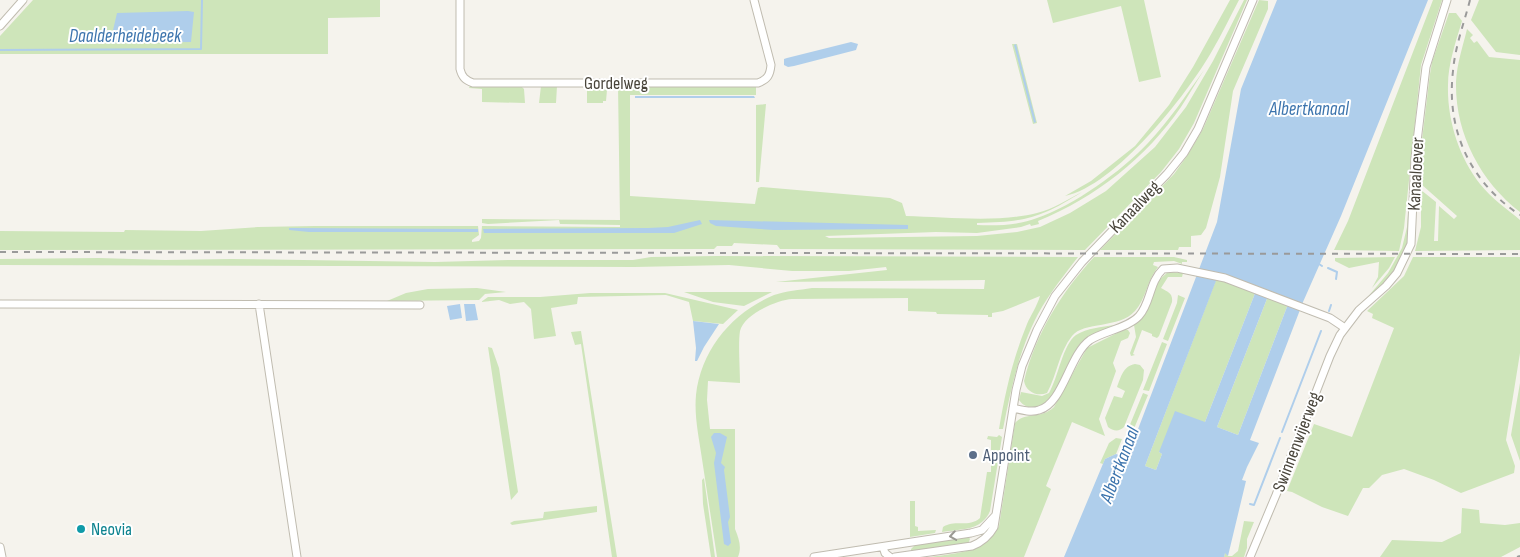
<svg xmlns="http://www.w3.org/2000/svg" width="1520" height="557" viewBox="0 0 1520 557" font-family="'Sofia Sans Condensed',sans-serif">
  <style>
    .green { fill: #cee5ba }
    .water { fill: #afceeb; fill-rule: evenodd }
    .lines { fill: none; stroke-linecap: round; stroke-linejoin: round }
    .stream { stroke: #afceeb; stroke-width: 2 }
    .street-casing { stroke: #c0bcb0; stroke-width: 9 }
    .street { stroke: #fff; stroke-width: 7 }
    .rail { stroke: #9a9a9a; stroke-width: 2; stroke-dasharray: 6 6; stroke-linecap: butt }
    .oneway { stroke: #9b9993 }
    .service-dot { fill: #5c6f8a; stroke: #fff; stroke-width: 2 }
    .culture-dot { fill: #0f9aa8; stroke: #fff; stroke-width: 2 }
    .labels { text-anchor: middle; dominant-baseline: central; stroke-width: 4; stroke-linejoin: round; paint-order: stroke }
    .street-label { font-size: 18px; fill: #49453b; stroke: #fff }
    .service-label { font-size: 18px; fill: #4e5e75; stroke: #fff; text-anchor: start }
    .culture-label { font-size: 18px; fill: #0d838f; stroke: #fff; text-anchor: start }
    .water-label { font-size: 19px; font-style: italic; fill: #3c74ad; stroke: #fff }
  </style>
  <rect width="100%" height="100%" fill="#f5f3ed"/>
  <path class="green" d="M33,0H380V17L328,18V54H0V36Z
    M1047,0H1144L1161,77L1139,82L1121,6L1053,23Z
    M1230,0H1239C1230,17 1222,34 1212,51C1187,95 1115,186 1065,196L1091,181L1135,146L1169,105L1193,67Z
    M1244,0H1247L1194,123L1179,149L1161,172L1085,250L780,249L777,245L734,243L732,246H717L714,249L0,250V231L124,232L125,230L201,231L258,227L315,226H478L479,235L472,240V242L479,241L481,238L482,226L620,227V225L560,224L559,220L488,224L482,223V219L620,220L618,86L756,87V95H630V196L755,204L758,188L761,187L890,198L902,203L906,216C946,217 998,223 1037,213C1053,209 1067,200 1082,192C1041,218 1025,222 977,223V225C997,226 1019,225 1037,218C1073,206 1122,171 1148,143C1169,121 1186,95 1204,70C1196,82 1189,95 1181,107C1147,157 1095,198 1038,221L1039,224L1031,226L1030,224L1021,227L977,233L936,232L825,236L829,238L977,236L1017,232L1040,227L1070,213L1106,191L1155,147L1186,107L1213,61Z
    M1259,0L1268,1V9L1233,91L1220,177L1206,228L1201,235L1191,236V247H1179L1178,250H1100L1174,174L1187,156L1203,129Z
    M1433,0H1442L1421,65L1404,228L1399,251L1334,250L1348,221Z
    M1479,0H1520V55L1496,52L1471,20Z
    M1449,13H1456L1462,21C1456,41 1448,64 1448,85C1447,120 1459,157 1480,184C1491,198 1507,209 1520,220V250L1415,251L1421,227V190L1436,202L1434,241H1438L1439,206L1454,219L1457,216L1421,184V148L1430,74L1432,62Z
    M1467,29L1473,35L1470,38L1474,43L1477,41L1489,57L1520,60V212C1480,181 1455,133 1456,82C1457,63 1463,46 1467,29Z
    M1012,44H1017L1037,123L1033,124Z
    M470,86H521L524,89L525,103L482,102V89L469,88Z
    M541,86H557L556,103H539Z
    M587,86H601L607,90L606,101H603V103H587Z
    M766,104L759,182H756V105Z
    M1412,163C1411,195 1415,238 1398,266C1389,281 1374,293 1361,305L1388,273L1402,248L1407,227Z
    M717,256L1078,257C1064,275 1049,294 1038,314C1019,350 1011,389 1003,429H999C1005,393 1013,358 1027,324C1031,315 1037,306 1040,296L1003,311L992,313V317H988V315L937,314L936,312L908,311V298L792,299C777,300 744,314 740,331C738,343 740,369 740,383L708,381L707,400L710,429H735V529C739,539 742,547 738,557H717C712,524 707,492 702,459C699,438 694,416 696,395C701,349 733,312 774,295C786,291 799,290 812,288L984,289L985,280L776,282L887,270L886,267L849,271H792L729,265L634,267L0,265V259L99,258L165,260L231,259L435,262L508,260H633L651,257Z
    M1094,257H1174L1187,260V262H1182V264L1174,261L1154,262L1153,265L1158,267C1147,280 1146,299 1135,311C1119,329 1084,321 1072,336C1059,352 1057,375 1047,393C1037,397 1026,392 1024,381C1036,333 1061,293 1094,257Z
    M1395,257L1389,268L1372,288L1378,277L1379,262L1349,268L1335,261V258Z
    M1413,257H1520V353L1506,440L1515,466L1514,473L1461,493L1434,480L1404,469L1382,475L1369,488H1363L1348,516L1322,507L1292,492L1287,491L1314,424L1352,437L1394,328L1372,318L1373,314L1367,311L1404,276Z
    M1168,272L1183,273L1182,277H1168L1161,288C1168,292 1173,293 1172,302L1159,336L1157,338L1152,336V334L1142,330L1133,354L1135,355L1131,356L1130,353L1136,337L1134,325L1146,313L1159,280Z
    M1219,272L1257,286L1254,296L1205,422L1159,452L1162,454L1156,470L1145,466Z
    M477,288L506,292L485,294L479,300L387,301L406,293L428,289Z
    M1270,291L1290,299L1238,435L1217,427Z
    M684,292H772L744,306L713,302Z
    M590,293H665L738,310L723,324L693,321L689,302L666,295L578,297L577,304L551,308L556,336L534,339L531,309L524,302L510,304L499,300L481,302L488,297H540Z
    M1178,295L1185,298L1168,341L1163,339L1177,303Z
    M1114,325L1086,339L1079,345C1072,359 1056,393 1046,402C1038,410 1026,410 1019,400L1021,392L1042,396L1049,393C1058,378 1063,344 1076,335C1087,328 1102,327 1114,325Z
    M1125,329L1128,330L1130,333L1128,338L1121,341L1113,363L1116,371L1099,419L1105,436L1072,422L1046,486L1051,489L1024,557H930C956,553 986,553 999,526L1015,423C1026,411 1040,420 1054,407L1087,348Z
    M581,331L617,557H612L581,344L575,345L571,332Z
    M1162,342L1167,344L1149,391L1143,390Z
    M488,347L492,348L499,368L518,492L511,500Z
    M1135,364L1140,365L1144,370L1143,380L1124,427C1119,432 1113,431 1108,427L1105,418L1114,396L1122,398L1125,391L1117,387C1121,377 1123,366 1135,364Z
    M1520,383V461L1511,435Z
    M1143,393L1148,395L1133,431L1130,430L1129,427Z
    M999,435L1002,437L990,511C982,531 960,529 942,532L943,527C955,519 969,528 980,518L987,472H991V440L987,439L988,436L997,437Z
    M1116,438L1122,439L1116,454L1105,459L1103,464L1100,463L1109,443Z
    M704,478L715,557H711L703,504L702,480Z
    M910,501H915V526L918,527V531L936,530L935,533L910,537Z
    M597,506V512L512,525L510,523L514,521L543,518L544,512Z
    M1462,508L1479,510L1480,523L1505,525L1520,523V547L1501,557H1380L1392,540L1442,542L1461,533Z
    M1244,521L1254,522L1247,539V548L1244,557H1224L1225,552L1228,556H1232L1238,551Z
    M968,536L970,539L968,544L914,552L911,551V549L917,543Z"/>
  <path class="water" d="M1277,0H1428L1341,216L1303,302L1250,440L1259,443L1247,467L1242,480L1246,481L1228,556L1225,553L1224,557H1064L1105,459L1116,454L1127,458L1217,222L1241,89ZM1219,273L1257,286L1254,296L1205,422L1175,411L1159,452L1162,454L1156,470L1145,466ZM1270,291L1290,299L1238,435L1217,427Z
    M188,11L194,12L191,42L110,43L117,13Z
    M851,42L858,44L856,50L794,66L788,67L784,65V59L787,58Z
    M1016,44L1036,122L1034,123L1014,45Z
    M635,96H754L755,98H635Z
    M700,220L702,224L674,233H484L483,229L648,228L668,227Z
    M709,220L908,225V229L774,230L716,226L710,223Z
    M289,228L478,229V232H309L289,230Z
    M460,304L462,318L450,320L447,306Z
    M464,304H475L478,320L466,321Z
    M693,321L719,324L704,347L697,361H695L696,348Z
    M714,433H720L727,437L721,463L725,467L724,470L730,517L728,522L731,543L728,546L724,544L714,463L716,453L711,437Z"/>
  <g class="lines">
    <path class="stream" d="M0,50L201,49L202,0
      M1319,264L1322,266
      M1328,268L1337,272L1336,279
      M1329,311L1331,305
      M1282,432L1321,331
      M1250,504L1254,505L1280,438"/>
    <g class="street-casing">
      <path id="street" d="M460,0V69C462,77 465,80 473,83H758C768,79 770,75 771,65L754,0
        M0,26L23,0
        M0,304L420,305
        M259,304L297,557
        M1013,408C1021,410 1031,413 1039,410C1063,404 1069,355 1090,340C1104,331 1128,328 1139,316C1151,303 1149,282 1163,269L1177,268L1225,278L1330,318L1345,328
        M0,547L2,557
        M883,547L885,553L890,557
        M814,557L971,533L982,530L995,516
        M895,557L972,546C982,542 989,536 994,527L1016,390L1022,366L1037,330L1055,296L1082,262L1167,174L1184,153L1198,129L1253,0
        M1250,557L1276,495L1330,356L1340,335L1359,310L1386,286L1397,273L1411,244L1415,158L1426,67L1447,0"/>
    </g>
    <use href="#street" class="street"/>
    <path class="rail" d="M1470,0C1464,23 1455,47 1453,71C1446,130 1470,182 1520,215
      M0,252L1520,254
      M1517,557L1520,556"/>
  </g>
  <defs><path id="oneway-chevron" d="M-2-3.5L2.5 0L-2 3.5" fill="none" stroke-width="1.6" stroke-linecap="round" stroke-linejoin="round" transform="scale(1.25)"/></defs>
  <use class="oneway" href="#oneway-chevron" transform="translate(953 536) rotate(171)"/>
  <circle class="service-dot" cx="973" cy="455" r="5"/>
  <circle class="culture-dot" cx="81" cy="529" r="5"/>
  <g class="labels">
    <g class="street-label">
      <text x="616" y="83">Gordelweg</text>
      <text transform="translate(1416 174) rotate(-87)">Kanaaloever</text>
      <text transform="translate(1135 207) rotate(-46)">Kanaalweg</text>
      <text transform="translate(1297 442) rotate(-69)">Swinnenwijerweg</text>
    </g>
    <g class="service-label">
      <text x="983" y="455">Appoint</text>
    </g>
    <g class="culture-label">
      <text x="91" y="529">Neovia</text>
    </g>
    <g class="water-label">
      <text x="125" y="36">Daalderheidebeek</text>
      <text x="1309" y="109">Albertkanaal</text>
      <text transform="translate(1120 465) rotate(-69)">Albertkanaal</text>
    </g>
  </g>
</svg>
